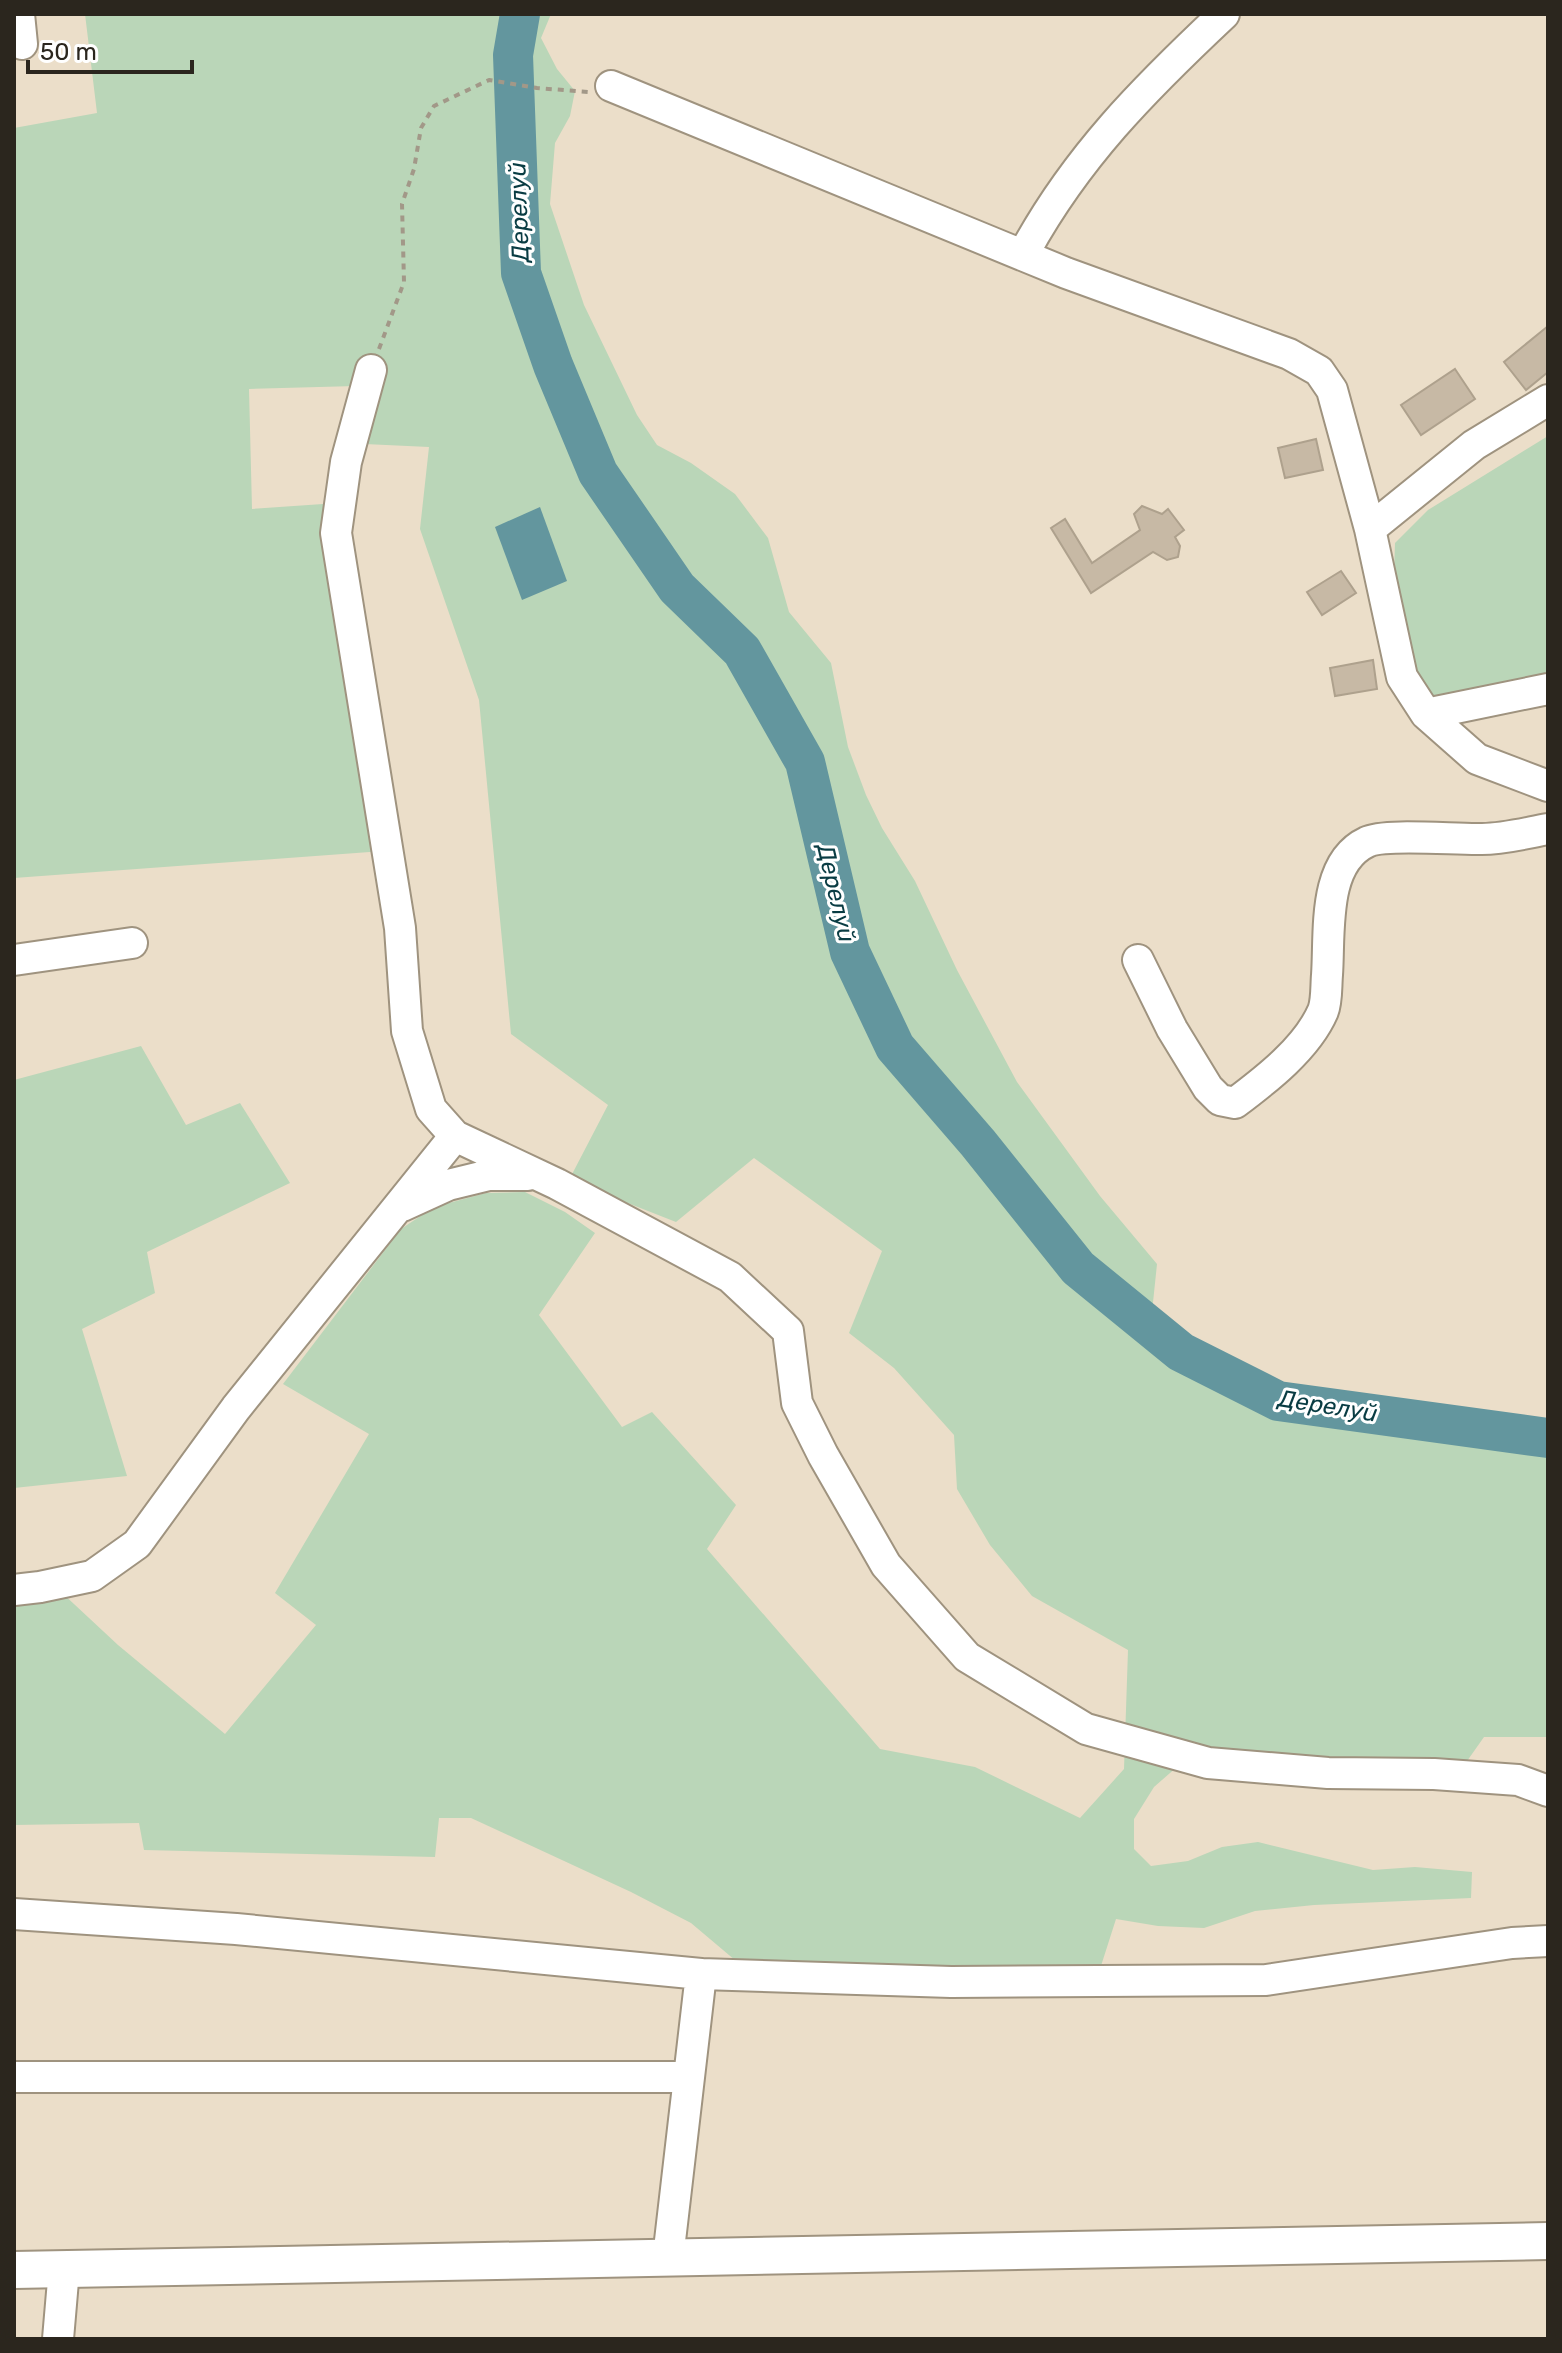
<svg xmlns="http://www.w3.org/2000/svg" width="1562" height="2353" viewBox="0 0 1562 2353" font-family="Rubik,sans-serif">
  <style>
    .green { fill: #bad6b8 }
    .water { fill: #63969e }
    .lines { fill: none; stroke-linecap: round; stroke-linejoin: round }
    .river { stroke: #63969e; stroke-width: 40 }
    .building { fill: #c7b9a5; stroke: #aea18d; stroke-width: 2 }
    .minor-casing { stroke: #9f937f; stroke-width: 34 }
    .major-casing { stroke: #9f937f; stroke-width: 40 }
    .path { stroke: #a29888; stroke-width: 4; stroke-dasharray: 6 6; stroke-linecap: butt }
    .minor { stroke: #fff; stroke-width: 30 }
    .major { stroke: #fff; stroke-width: 36 }
    .labels { text-anchor: middle; dominant-baseline: central; stroke-width: 6; stroke-linejoin: round; paint-order: stroke }
    .water-label { font-size: 24px; font-style: italic; fill: #093c43; stroke: #fff }
  </style>
  <rect width="100%" height="100%" fill="#ebdec9"/>
  <path class="green" d="M85,14H551L541,38L557,69L575,91L570,116L555,143L550,204L584,305L637,415L657,445L691,463L735,494L768,538L789,612L831,663L848,747L866,795L882,828L915,881L957,970L1017,1082L1100,1196L1157,1264L1152,1312L1159,1340L1211,1377L1262,1406L1336,1416L1434,1435L1548,1449V1737H1484L1460,1771L1194,1752L1154,1787L1134,1819V1849L1151,1866L1188,1861L1222,1847L1258,1842L1373,1870L1415,1867L1472,1872L1471,1898L1314,1905L1255,1911L1204,1928L1158,1926L1116,1919L1100,1969L742,1966L691,1923L631,1892L471,1818H439L435,1857L144,1850L139,1823L14,1825V1580L45,1577L118,1645L225,1734L316,1625L275,1593L369,1434L283,1384L401,1229L434,1207L486,1193L525,1192L565,1212L595,1233L539,1315L622,1427L652,1412L736,1505L707,1549L880,1749L975,1767L1080,1818L1124,1769L1128,1650L1032,1596L990,1545L957,1489L954,1435L894,1368L849,1333L882,1251L754,1158L676,1222L569,1180L608,1105L511,1034L479,700L420,529L429,447L343,443L356,386L249,389L252,509L352,502L347,542L397,850L14,878V128L97,113Z
    M1548,436V685L1438,707L1409,671L1393,606L1395,543L1428,510Z
    M141,1046L186,1125L240,1103L290,1183L147,1252L155,1293L82,1329L127,1476L14,1488V1080Z"/>
  <path class="water" d="M540,507L567,581L522,600L495,527Z"/>
  <g class="lines">
    <path class="river" d="M520,14L513,55L521,273L553,365L598,473L677,588L742,651L805,762L850,952L895,1047L978,1143L1078,1268L1181,1352L1278,1401L1548,1438"/>
  </g>
  <path class="building" d="M1548,326V372L1526,390L1504,362Z
    M1455,369L1475,399L1421,435L1401,405Z
    M1316,439L1323,470L1285,478L1278,448Z
    M1142,506L1162,514L1168,509L1184,530L1175,537L1180,546L1178,557L1167,560L1153,552L1091,593L1051,528L1065,519L1092,563L1140,530L1134,514Z
    M1341,571L1356,593L1322,615L1307,592Z
    M1373,660L1377,689L1335,696L1330,668Z"/>
  <g class="lines">
    <g class="minor-casing">
      <path id="minor" d="M19,14L22,44
        M611,86L1066,273L1289,354L1319,371L1332,390L1370,529
        M1023,255C1075,158 1144,89 1224,14
        M371,370L346,462L336,533L400,928L407,1031L431,1109L455,1136L557,1184L730,1277L788,1331L797,1403L823,1455L886,1565L967,1657L1086,1729L1208,1763L1328,1773L1434,1774L1518,1780L1548,1791
        M1548,400L1474,445L1370,529L1402,677L1426,714L1477,759L1548,786
        M1426,714L1548,689
        M14,960L132,943
        M1138,960L1172,1029L1208,1088L1220,1100L1235,1103C1267,1079 1307,1048 1323,1011C1327,1001 1326,986 1327,975C1330,933 1322,863 1367,842C1385,833 1457,840 1482,839C1504,839 1526,833 1548,829
        M402,1206L448,1185L489,1175H528
        M14,1590L40,1587L92,1576L137,1544L236,1408L455,1136
        M14,1914L236,1929L701,1974L951,1982L1266,1980L1512,1943L1548,1941
        M14,2077H688
        M668,2258L701,1974
        M58,2339L64,2269"/>
    </g>
    <g class="major-casing">
      <path id="major" d="M14,2270L1548,2241"/>
    </g>
    <path class="path" d="M379,349L404,282L402,204L414,169L421,128L434,106L489,80L537,88L589,92"/>
    <use href="#minor" class="minor"/>
    <use href="#major" class="major"/>
  </g>
  <g class="labels">
    <g class="water-label">
      <text transform="translate(519 212) rotate(-92)">Дерелуй</text>
      <text transform="translate(836 893) rotate(77)">Дерелуй</text>
      <text transform="translate(1328 1406) rotate(9)">Дерелуй</text>
    </g>
  </g>
  <rect width="1562" height="2353" fill="none" stroke="#2b261e" stroke-width="32"/>
  <path d="M28 60v12h164v-12" fill="none" stroke="#2b261e" stroke-width="4"/>
  <text x="40" y="60" font-size="24" fill="#2b261e" stroke="#ffffff" stroke-width="6" paint-order="stroke">50 m</text>
</svg>
